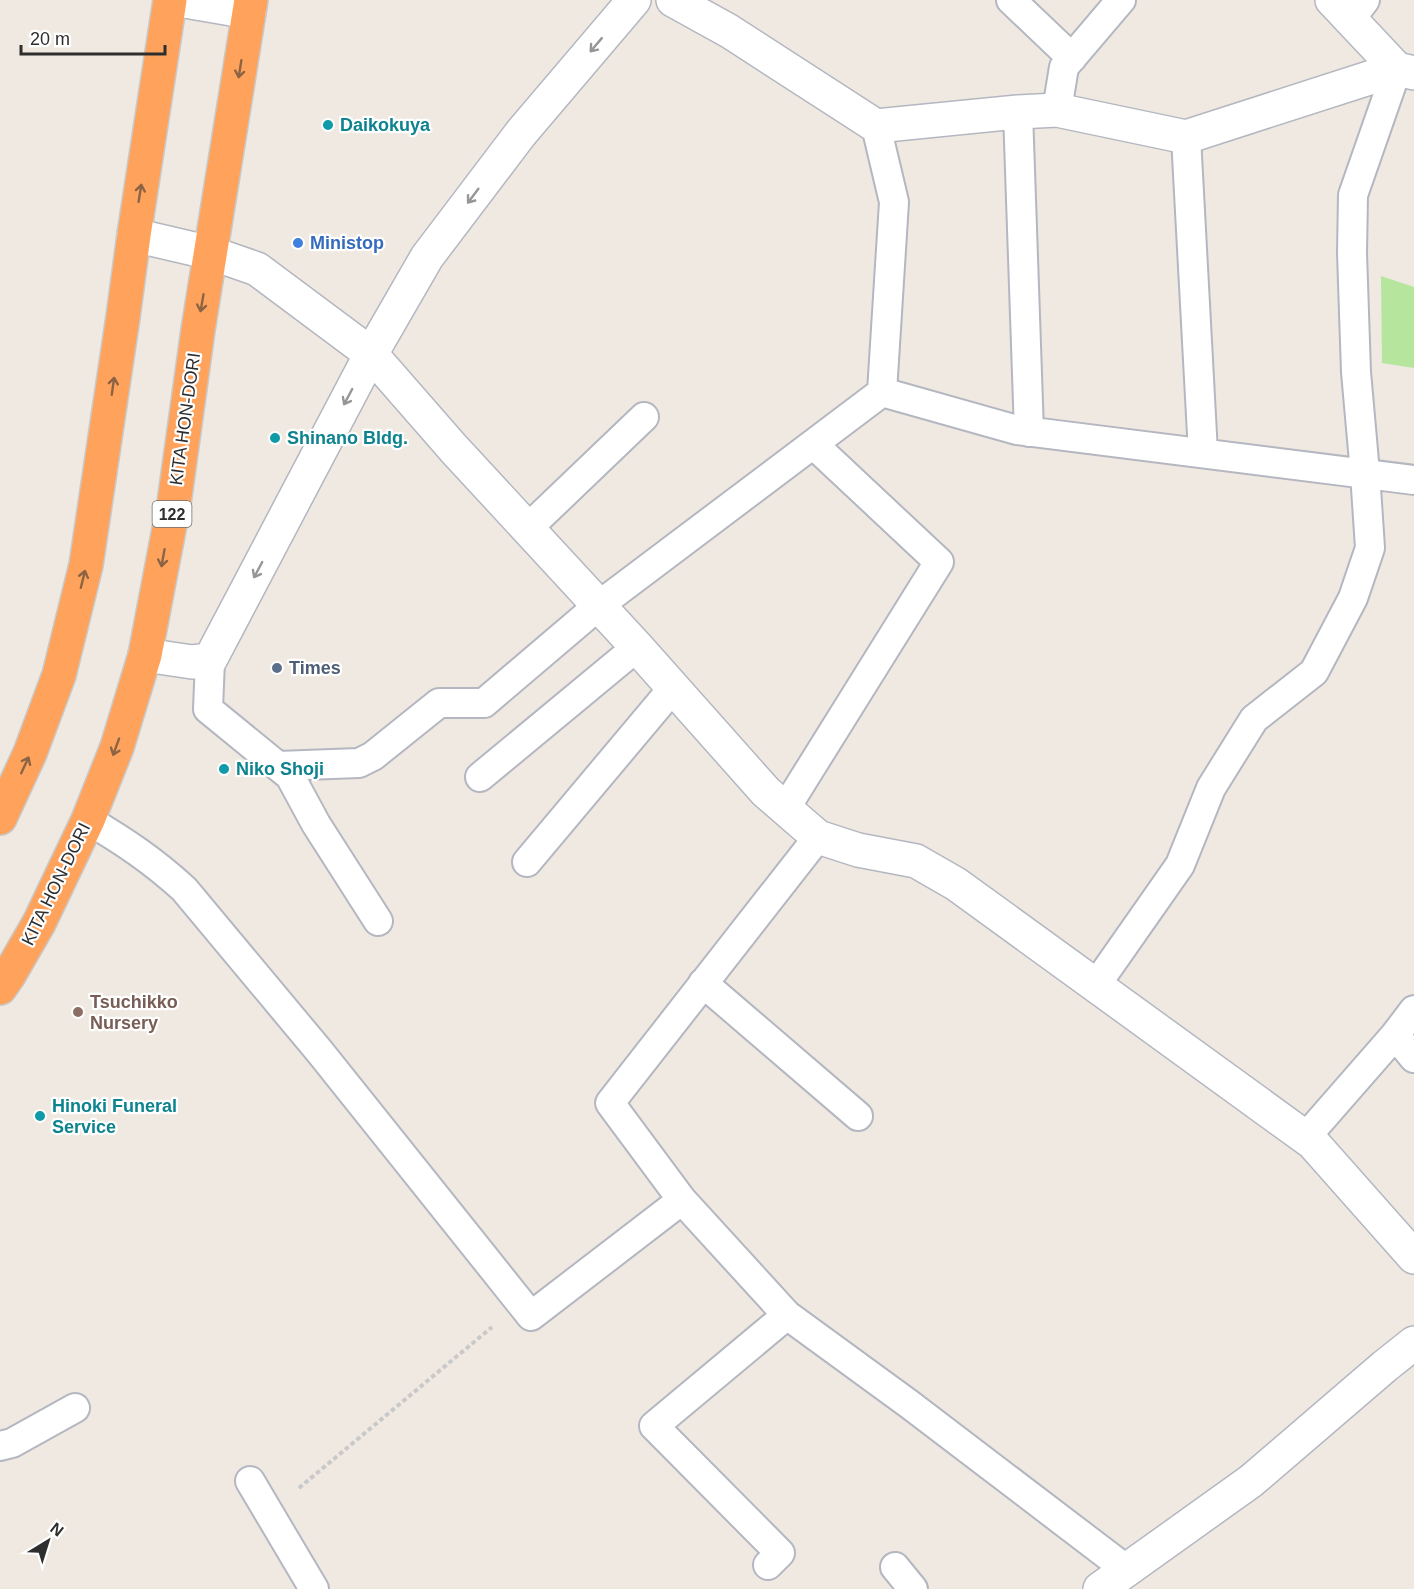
<svg xmlns="http://www.w3.org/2000/svg" width="1414" height="1589" viewBox="0 0 1414 1589" font-family="Arial,sans-serif">
  <style>
    .green { fill: #b6e59e }
    .lines { fill: none; stroke-linecap: round; stroke-linejoin: round }
    .lane-casing { stroke: #b4b7c1; stroke-width: 32 }
    .street-casing { stroke: #b4b7c1; stroke-width: 36 }
    .highway-casing { stroke: #c9c9c9; stroke-width: 36 }
    .path { stroke: #c9c9c9; stroke-width: 4; stroke-dasharray: 4.5 3; stroke-linecap: butt }
    .lane { stroke: #fff; stroke-width: 28 }
    .street { stroke: #fff; stroke-width: 33 }
    .highway { stroke: #ffa35c; stroke-width: 33 }
    .oneway { stroke: #969696 }
    .oneway2 { stroke: #8c6343 }
    .culture-dot { fill: #0f9aa8; stroke: #fff; stroke-width: 2 }
    .shop-dot { fill: #3f7fe0; stroke: #fff; stroke-width: 2 }
    .service-dot { fill: #5c6f8a; stroke: #fff; stroke-width: 2 }
    .education-dot { fill: #8d6e63; stroke: #fff; stroke-width: 2 }
    .labels { text-anchor: middle; dominant-baseline: central; stroke-width: 4.5; stroke-linejoin: round; paint-order: stroke }
    .shield { fill: #fff; stroke: #6d6d6d; stroke-width: 1.5 }
    .shield-label { font-size: 16px; font-weight: bold; fill: #2e2e2e }
    .culture-label { font-size: 18px; font-weight: bold; fill: #0d838f; stroke: #fff; text-anchor: start }
    .shop-label { font-size: 18px; font-weight: bold; fill: #366cbe; stroke: #fff; text-anchor: start }
    .street-label { font-size: 18px; fill: #2e2e2e; stroke: #fff }
    .service-label { font-size: 18px; font-weight: bold; fill: #4e5e75; stroke: #fff; text-anchor: start }
    .education-label { font-size: 18px; font-weight: bold; fill: #785e54; stroke: #fff; text-anchor: start }
  </style>
  <rect width="100%" height="100%" fill="#efe9e1"/>
  <path class="green" d="M1381,276L1414,287V368L1382,363Z"/>
  <g class="lines">
    <g class="lane-casing">
      <path id="lane" d="M1011,0L1072,58
        M1350,20L1365,0
        M1057,110L1064,67L1121,0
        M1018,112L1029,432
        M1186,137L1203,453
        M882,392L1017,430L1414,480
        M527,529L644,417
        M210,660L208,709L290,776L316,824L378,921
        M278,766L359,763L373,756L439,703H484L598,606L882,392L894,202L876,126
        M480,777L637,647
        M785,809L939,562L813,444
        M88,820C125,842 152,860 184,889L320,1052L531,1316L682,1200
        M818,837L610,1103L682,1200L787,1315L909,1404L1127,1570
        M527,862L673,688
        M703,983L858,1116
        M1096,985L1180,865L1211,788L1254,719L1314,672L1353,598L1370,548L1365,473L1356,372L1352,253L1353,195L1397,69
        M1395,1035L1414,1058
        M1305,1138L1395,1035L1414,1010
        M0,1446L12,1443L75,1408
        M250,1481L314,1589
        M768,1565L780,1553L654,1426L787,1315
        M895,1567L913,1589"/>
    </g>
    <g class="street-casing">
      <path id="street" d="M179,0L249,12
        M673,0L729,31L876,126L1018,112L1057,110L1186,137L1397,69
        M1332,0L1397,69L1414,73
        M134,235L211,253L257,269L371,354L454,449L637,647L766,792L818,837L858,850L916,861L956,884L1313,1143L1414,1257
        M145,655L192,662L210,660L371,354L427,257L521,133L634,0
        M1100,1589L1251,1481L1385,1366L1414,1343"/>
    </g>
    <g class="highway-casing">
      <path id="highway" d="M0,818L30,753L59,675L86,565L123,317L134,235L170,0
        M0,988L9,975L39,923L88,820L117,747L145,655L174,503L198,330L251,0"/>
    </g>
    <path class="path" d="M299,1488L492,1327"/>
    <use href="#lane" class="lane"/>
    <use href="#street" class="street"/>
    <use href="#highway" class="highway"/>
  </g>
  <defs><path id="oneway-shaft" d="M-6 0H5M1.5-3L5.5 0L1.5 3" fill="none" stroke-width="1.6" stroke-linecap="round" stroke-linejoin="round" transform="scale(1.5)"/></defs>
  <g class="oneway">
    <use href="#oneway-shaft" transform="translate(596 45) rotate(130)"/>
    <use href="#oneway-shaft" transform="translate(473 196) rotate(127)"/>
    <use href="#oneway-shaft" transform="translate(348 397) rotate(118)"/>
    <use href="#oneway-shaft" transform="translate(258 570) rotate(118)"/>
  </g>
  <g class="oneway2">
    <use href="#oneway-shaft" transform="translate(240 69) rotate(99)"/>
    <use href="#oneway-shaft" transform="translate(140 193) rotate(-81)"/>
    <use href="#oneway-shaft" transform="translate(202 303) rotate(100)"/>
    <use href="#oneway-shaft" transform="translate(113 386) rotate(-82)"/>
    <use href="#oneway-shaft" transform="translate(163 558) rotate(100)"/>
    <use href="#oneway-shaft" transform="translate(83 579) rotate(-76)"/>
    <use href="#oneway-shaft" transform="translate(116 747) rotate(110)"/>
    <use href="#oneway-shaft" transform="translate(25 765) rotate(-65)"/>
  </g>
  <g class="culture-dot">
    <circle cx="328" cy="125" r="6"/>
    <circle cx="275" cy="438" r="6"/>
    <circle cx="224" cy="769" r="6"/>
    <circle cx="40" cy="1116" r="6"/>
  </g>
  <circle class="shop-dot" cx="298" cy="243" r="6"/>
  <circle class="service-dot" cx="277" cy="668" r="6"/>
  <circle class="education-dot" cx="78" cy="1012" r="6"/>
  <g class="labels">
    <rect class="shield" x="152.5" y="501" width="39" height="26" rx="4.5"/>
    <g class="shield-label">
      <text x="172" y="514">122</text>
    </g>
    <g class="culture-label">
      <text x="340" y="125">Daikokuya</text>
      <text x="287" y="438">Shinano Bldg.</text>
      <text x="236" y="769">Niko Shoji</text>
      <text x="52" y="1106">Hinoki Funeral<tspan x="52" dy="21">Service</tspan></text>
    </g>
    <g class="shop-label">
      <text x="310" y="243">Ministop</text>
    </g>
    <g class="street-label">
      <text transform="translate(185 419) rotate(-82)">KITA HON-DORI</text>
      <text transform="translate(56 884) rotate(-64)">KITA HON-DORI</text>
    </g>
    <g class="service-label">
      <text x="289" y="668">Times</text>
    </g>
    <g class="education-label">
      <text x="90" y="1002">Tsuchikko<tspan x="90" dy="21">Nursery</tspan></text>
    </g>
  </g>
  <g transform="translate(48 1541) rotate(38)" stroke="#ffffff" stroke-width="4.5" paint-order="stroke">
  <path d="M0-4.5L10 22L0 15L-10 22Z" fill="#2e2e2e"/>
  <text y="-9" font-size="16" font-weight="bold" text-anchor="middle" fill="#2e2e2e">N</text>
  </g>
  <path d="M21 45v9h144v-9" fill="none" stroke="#2e2e2e" stroke-width="3"/>
  <text x="30" y="45" font-size="18" fill="#2e2e2e" stroke="#ffffff" stroke-width="4.5" paint-order="stroke">20 m</text>
</svg>
